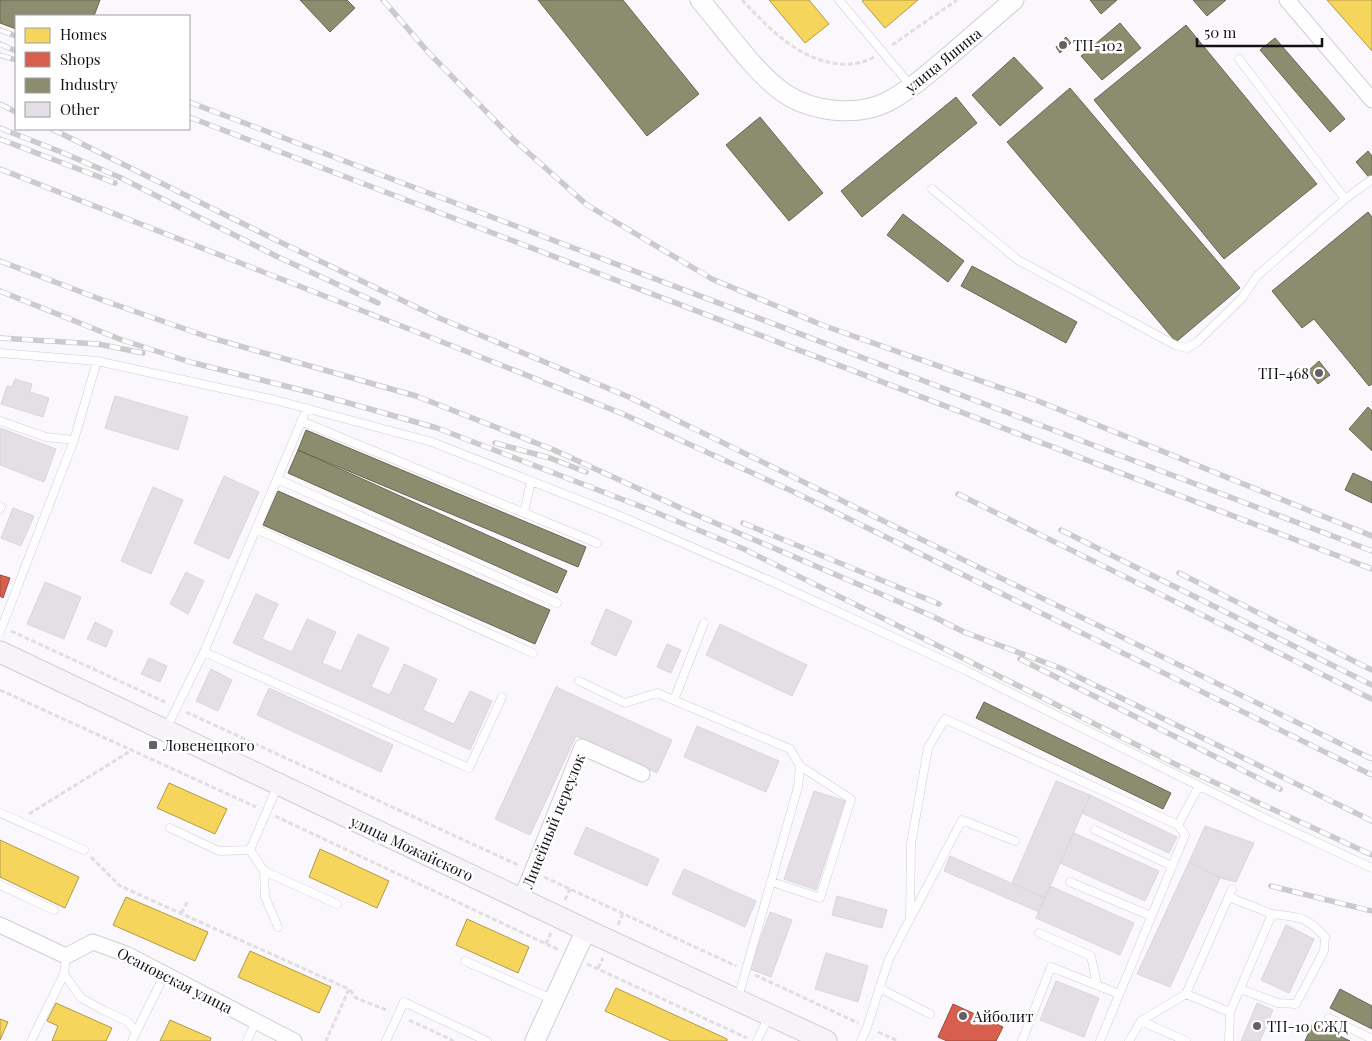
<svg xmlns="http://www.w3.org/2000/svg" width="1372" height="1041" viewBox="0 0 1372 1041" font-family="'Playfair Display',serif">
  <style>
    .homes { fill: #f6d55c; stroke: #b29a47 }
    .shops { fill: #d6604d; stroke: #9c483c }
    .industry { fill: #8c8c6e; stroke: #686754 }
    .building { fill: #e3dfe5; stroke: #dad6dc }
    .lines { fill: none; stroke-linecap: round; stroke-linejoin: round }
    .service-casing { stroke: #d1ced3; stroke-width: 9 }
    .minor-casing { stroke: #d1ced3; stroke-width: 17 }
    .tertiary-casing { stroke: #d1ced3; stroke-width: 21 }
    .secondary-casing { stroke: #d1ced3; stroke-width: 23 }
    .path { stroke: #e0dee0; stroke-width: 3; stroke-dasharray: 5 2.5; stroke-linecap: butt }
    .service { stroke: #fefeff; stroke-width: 8 }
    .minor { stroke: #fefeff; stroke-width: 15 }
    .tertiary { stroke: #fefeff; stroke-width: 19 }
    .secondary { stroke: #f6f4f7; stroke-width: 21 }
    .rail-casing { stroke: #cccbcc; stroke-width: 5.5 }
    .rail { stroke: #fff; stroke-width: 4; stroke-dasharray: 11; stroke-linecap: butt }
    .poi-dot { fill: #646166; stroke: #fff; stroke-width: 2 }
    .labels { text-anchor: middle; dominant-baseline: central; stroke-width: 5; stroke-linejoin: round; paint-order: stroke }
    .poi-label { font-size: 15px; fill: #141016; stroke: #fff; text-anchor: start }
    .street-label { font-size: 15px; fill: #141016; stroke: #fff }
  </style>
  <rect width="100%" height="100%" fill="#faf8fc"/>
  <path class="homes" d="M769,0H809L829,24L805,43Z
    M864,0H918L885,28L862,1Z
    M1327,0H1372V51Z
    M169,783L227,809L215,834L157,808Z
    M0,840L79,877L65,908L0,877Z
    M320,849L389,881L377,908L309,877Z
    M126,897L208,932L195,961L113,925Z
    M467,919L529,947L518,973L456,945Z
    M250,951L331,987L319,1013L238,977Z
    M616,988L727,1039V1041H671L605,1011Z
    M56,1003L112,1028L106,1041H52L58,1026L47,1021Z
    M0,1019L8,1022L0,1040Z
    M170,1020L211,1038L210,1041H160Z"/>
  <path class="shops" d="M0,575L10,578L3,598L0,596Z
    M953,1004L1003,1027L996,1041H947L938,1037Z"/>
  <path class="industry" d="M0,0H100L94,16H16V29L0,23Z
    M300,0H347L355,8L330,32Z
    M538,0H623L699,94L647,136Z
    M1090,0H1117L1101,14Z
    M1193,0H1226L1207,16Z
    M1120,23L1141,48L1102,80L1081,56Z
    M1186,25L1317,184L1224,259L1094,100Z
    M1066,37L1071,43L1060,53L1056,47Z
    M1275,38L1345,119L1330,132L1260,50Z
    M1014,57L1043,88L1000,126L972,95Z
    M1070,88L1240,288L1176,342L1007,142Z
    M956,97L977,123L862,217L841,191Z
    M760,117L823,193L789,221L726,145Z
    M1368,151L1372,156V181L1356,162Z
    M1368,212L1372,217V384L1369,386L1314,319L1302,328L1272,291Z
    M903,214L964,261L948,282L887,235Z
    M972,266L1077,322L1066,343L961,286Z
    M1319,361L1330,375L1318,384L1308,371Z
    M1368,407L1372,411V451L1349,429Z
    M306,430L586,547L578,567L298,450Z
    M298,450L567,571L557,593L288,473Z
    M1353,473L1372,482V503L1345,490Z
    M278,491L550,610L535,644L263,525Z
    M984,702L1171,793L1163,809L976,718Z
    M1340,989L1372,1006V1029L1330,1008Z
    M1313,1023L1350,1041H1305Z"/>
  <path class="building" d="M15,379L32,384L30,392L49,398L43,417L1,404L7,386L12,387Z
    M115,396L188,417L178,450L105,428Z
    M0,428L56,449L44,482L0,465Z
    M224,476L259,492L229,559L194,543Z
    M153,487L183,500L151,574L121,561Z
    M13,508L34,516L21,546L1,538Z
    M186,572L204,581L188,614L170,604Z
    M45,582L81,597L64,639L27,624Z
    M256,594L278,604L262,639L292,652L307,619L336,632L322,663L341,671L358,634L389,648L371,687L390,695L404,664L437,679L423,710L454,724L470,691L492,701L470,750L233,643Z
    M606,609L632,621L616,656L591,644Z
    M95,622L113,631L106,647L87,639Z
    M720,624L807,665L792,696L706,655Z
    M667,644L681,650L671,673L657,667Z
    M149,658L167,666L160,682L141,674Z
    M211,669L232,680L218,711L196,701Z
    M556,687L672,740L657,773L576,736L530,835L495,819Z
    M269,688L393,745L381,772L257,715Z
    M697,726L779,761L766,792L684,757Z
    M1056,781L1090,795L1045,898L1012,883Z
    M814,791L845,801L816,890L784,879Z
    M1090,795L1177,837L1169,853L1082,813Z
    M1205,826L1254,843L1236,882L1220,878L1189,862Z
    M586,827L659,859L647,886L574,854Z
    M1074,833L1159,871L1145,901L1060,863Z
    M950,856L1045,898L1039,912L944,871Z
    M1189,862L1220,878L1170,987L1137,974Z
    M684,869L756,901L745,927L672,894Z
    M1050,886L1134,923L1120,955L1036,918Z
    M837,896L887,910L882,928L832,915Z
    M770,912L792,920L771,977L750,969Z
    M1286,925L1314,939L1289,993L1261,980Z
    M826,953L868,966L858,1002L815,989Z
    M1056,981L1099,998L1084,1037L1040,1020Z
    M1257,1003L1273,1010L1260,1041H1241Z"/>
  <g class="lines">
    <g class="service-casing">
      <path id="service" d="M839,0L911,86
        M1239,59L1345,199L1371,180
        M932,189L1018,260L1175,345L1187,348L1197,342L1242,298L1257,276L1345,199
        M0,353L97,361L275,400L432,442L620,516L775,583L965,670L1260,816L1372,868
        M0,421L46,437L74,440
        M301,421L597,543
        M277,479L557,603
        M0,509L1,507
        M524,513L531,481
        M256,529L533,653
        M0,632L74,440L97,361
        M204,652L307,408
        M579,681L625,703L657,693L790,749L800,766L798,787L738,998
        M674,700L704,623
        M166,729L204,652L469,768L502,697
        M278,785L250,850L264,871L265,897L278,927
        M0,813L84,850
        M1178,825L1199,786
        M170,828L219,851L250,850
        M1095,830L1172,866
        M264,871L337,904
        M772,882L820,898L851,799L800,766
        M1070,882L1151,916
        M0,885L54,910
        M1229,897L1272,914L1230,1012
        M910,919L911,844L928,748L945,719L1178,825L1185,835L1100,1041
        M1039,933L1091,956L1097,985
        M66,956L64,974L81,998L105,1011L127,1021L136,1032L132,1041
        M465,961L554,1000
        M879,988L930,1014
        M1240,989L1278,1003L1296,1004L1324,951L1325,937C1306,916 1299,917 1272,914
        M1186,994L1230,1012L1229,1041
        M1329,1018L1372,1039
        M1141,1021L1186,1041
        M136,1032L165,974
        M31,1041L64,974
        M247,1041L256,1021
        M386,1041L404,1002L487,1041
        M757,1041L769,1016
        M861,1041L867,1027L889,959L962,820L1015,841
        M1022,1041L1051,967L1119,994
        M1129,1041L1141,1021L1186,994L1232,889"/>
    </g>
    <g class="minor-casing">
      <path id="minor" d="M1287,0L1372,100
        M521,899L582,747L642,774
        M0,925L66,956L93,942L126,954L294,1041"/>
    </g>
    <g class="tertiary-casing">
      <path id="tertiary" d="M700,0C725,29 754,72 784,93C812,112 857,117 887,102C910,90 928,74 948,57C970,38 992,19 1014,0
        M535,1041L586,930"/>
    </g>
    <g class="secondary-casing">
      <path id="secondary" d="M0,652L586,930L826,1041"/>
    </g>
    <path class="path" d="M742,0C770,29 798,60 840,64C851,65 864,63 874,57
      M892,45L957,0
      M11,631L167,703
      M0,690L256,807
      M186,712L518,865
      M29,814L132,750
      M275,816L559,950
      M91,857L120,886L349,989L326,1041
      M544,877L736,966
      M565,900L570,889
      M181,913L188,901
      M618,925L623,913
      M546,944L551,933
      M587,964L747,1038
      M598,968L603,958
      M755,975L858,1023
      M350,990L356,998L389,1011
      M409,1020L454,1041
      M878,1032L898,1041"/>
    <use href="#service" class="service"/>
    <use href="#minor" class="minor"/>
    <use href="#tertiary" class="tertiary"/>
    <use href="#secondary" class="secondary"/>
    <g class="rail-casing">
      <path id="rail" d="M383,0L428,52L513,139L587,205L712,279L822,325L1038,401L1372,536
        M0,30L16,36
        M0,44L16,51
        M0,55L16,60
        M189,102L1372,551
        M0,104L16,112
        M189,117L1372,569
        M0,128L61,152L119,177L278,257L378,303
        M52,129L278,241L439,318L629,397L1372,759
        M0,139L115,183
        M0,169L496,363L623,414L794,492L1372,775
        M0,261L105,301L208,337L416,396L554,450L685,510L932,616L964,632L1060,668L1372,821
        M0,291L122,340L190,362L313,393L437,428L650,510L744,549L1181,767L1372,855
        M0,338L98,344L143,353
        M495,443L550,458L586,472
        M958,494L1372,699
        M743,523L939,604
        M1061,530L1372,685
        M1179,573L1372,670
        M1020,659L1280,789
        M1271,886L1372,911"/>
    </g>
    <use href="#rail" class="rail"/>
  </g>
  <g class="poi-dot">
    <circle cx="1063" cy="45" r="5"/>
    <circle cx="1319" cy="373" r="5"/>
    <rect x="148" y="740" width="10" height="10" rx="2.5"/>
    <circle cx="963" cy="1016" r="5"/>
    <circle cx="1257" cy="1026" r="5"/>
  </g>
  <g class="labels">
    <g class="poi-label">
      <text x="1073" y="45">ТП-102</text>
      <text x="1309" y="373" text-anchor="end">ТП-468</text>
      <text x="163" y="745">Ловенецкого</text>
      <text x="973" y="1016">Айболит</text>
      <text x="1267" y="1026">ТП-10 СЖД</text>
    </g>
    <g class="street-label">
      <text transform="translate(943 60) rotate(-39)">улица Яшина</text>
      <text transform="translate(553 821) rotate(-68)">Линейный переулок</text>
      <text transform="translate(412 848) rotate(25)">улица Можайского</text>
      <text transform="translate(175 980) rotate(27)">Осановская улица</text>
    </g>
  </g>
  <rect x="15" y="15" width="175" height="115" fill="#ffffff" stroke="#a19fa2"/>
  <rect x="25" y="28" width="25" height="15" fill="#f6d55c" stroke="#a19fa2"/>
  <text x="60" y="40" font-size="15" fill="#141016">Homes</text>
  <rect x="25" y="52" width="25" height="15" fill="#d6604d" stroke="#a19fa2"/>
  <text x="60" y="65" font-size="15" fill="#141016">Shops</text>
  <rect x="25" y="78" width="25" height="15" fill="#8c8c6e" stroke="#a19fa2"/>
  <text x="60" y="90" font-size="15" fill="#141016">Industry</text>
  <rect x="25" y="102" width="25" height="15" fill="#e3dfe5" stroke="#a19fa2"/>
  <text x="60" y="115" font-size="15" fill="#141016">Other</text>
  <path d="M1197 38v8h125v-8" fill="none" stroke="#141016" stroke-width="2.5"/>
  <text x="1204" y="38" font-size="15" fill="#141016" stroke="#ffffff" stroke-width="4" paint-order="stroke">50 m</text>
</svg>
